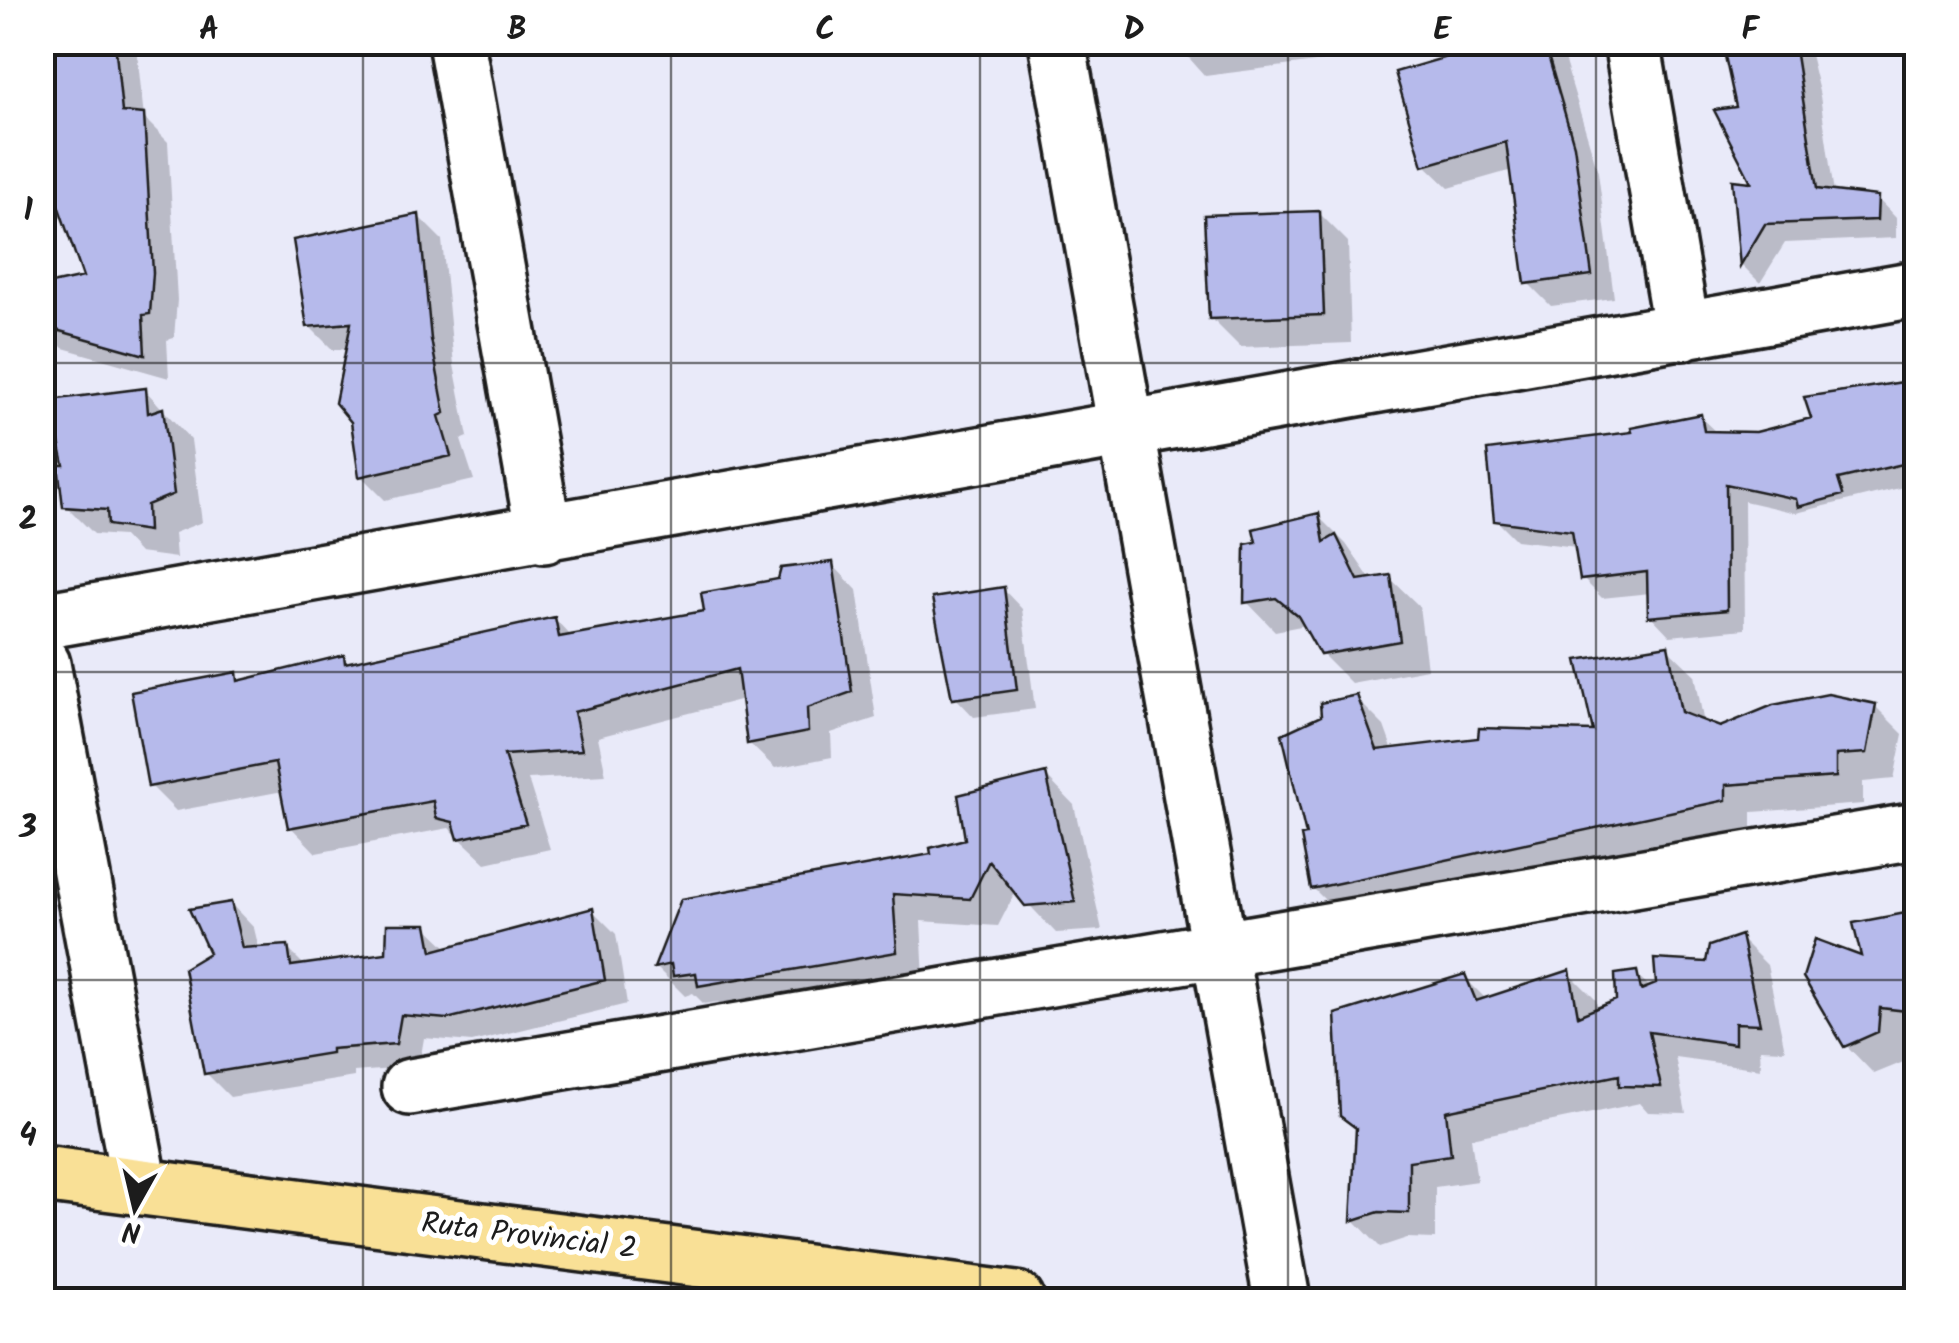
<svg xmlns="http://www.w3.org/2000/svg" width="1959" height="1343" viewBox="0 0 1959 1343" font-family="Kalam,sans-serif">
  <style>
    .shadow { fill: #0003 }
    .building { fill: #b6baeb; stroke: #1c1c1c; stroke-width: 2.5 }
    .lines { fill: none; stroke-linecap: round; stroke-linejoin: round }
    .minor-casing { stroke: #1c1c1c; stroke-width: 62 }
    .major-casing { stroke: #1c1c1c; stroke-width: 62 }
    .minor { stroke: #fff; stroke-width: 55 }
    .major { stroke: #f9e096; stroke-width: 55 }
    .grid { fill: none; stroke: #1c1c1c; stroke-width: 2.5; stroke-opacity: 0.55 }
    .labels { text-anchor: middle; dominant-baseline: central; stroke-width: 10; stroke-linejoin: round; paint-order: stroke }
    .street-label { font-size: 30px; fill: #1c1c1c; stroke: #fff }
    .neatline { fill: none; stroke: #1c1c1c; stroke-width: 4 }
    .grid-label { font-size: 32px; text-anchor: middle; font-weight: bold; fill: #1c1c1c }
  </style>
  <rect width="100%" height="100%" fill="#e9eaf9"/>
  <filter id="ink" filterUnits="userSpaceOnUse"><feTurbulence type="fractalNoise" baseFrequency=".01" numOctaves="2"/><feDisplacementMap in="SourceGraphic" scale="20" xChannelSelector="R" yChannelSelector="G"/><feConvolveMatrix kernelMatrix="1 2 1 2 8 2 1 2 1" color-interpolation-filters="sRGB"/></filter>
  <g filter="url(#ink)">
    <path class="shadow" d="M42,42H136L144,118L168,142L177,300L174,338L167,340L169,378L63,348L42,328V289L87,279Z
      M1175,42H1393L1394,52L1205,76Z
      M1477,42H1559L1598,172L1614,298L1551,306L1527,282L1512,170L1449,188L1425,165L1479,51Z
      M1728,42H1807L1820,96L1834,193L1877,198L1896,218V238L1785,243L1760,283L1742,265L1735,183L1755,185Z
      M1319,213L1348,242L1351,343L1240,347L1211,318Z
      M418,216L442,240L454,365L468,437L461,440L474,480L385,500L361,476L349,349L333,350L309,326Z
      M1916,378V484L1796,513L1744,501L1745,629L1670,636L1651,616L1650,593L1602,598L1582,578L1577,547L1516,540L1496,520L1635,434L1700,417L1718,434H1756L1815,420L1897,385L1899,380Z
      M146,391L191,440L202,522L174,533L176,558L139,553L123,536L94,534L66,506L68,468Z
      M1318,516L1346,544L1371,580L1390,578L1419,606L1427,669L1351,683L1322,654L1306,625L1275,631L1247,602Z
      M832,564L857,590L876,718L831,733L832,757L775,768L749,743L743,699L598,737L606,775L528,779L550,849L486,863L449,828L316,853L291,827L283,791L176,811L150,785L236,675L243,682L343,658L350,665L555,619L572,637L707,613Z
      M1003,589L1022,609L1035,709L974,717L955,697Z
      M1667,648L1695,675L1704,724L1720,730L1875,706L1903,734L1894,779L1863,782V804L1752,812V827L1340,915L1313,888L1309,836L1356,698L1384,726L1393,751L1596,734Z
      M1916,676V718L1911,712Z
      M1046,776L1074,805L1102,930L1056,933L1016,891L998,926L921,921L924,980L729,1013L718,1002L704,1004L693,993L685,996L657,968L682,901L934,856L968,841Z
      M231,904L254,928L259,949L287,948L306,967L388,955L426,927L449,949L592,910L616,934L627,1004L472,1042L424,1038L419,1067L354,1072V1077L230,1097L206,1073L212,954Z
      M1916,913V1036L1907,1035L1906,1061L1874,1074L1846,1045L1865,960L1856,925Z
      M1740,938L1767,965L1785,1050L1760,1049L1761,1069L1675,1057L1686,1113L1648,1112L1640,1103L1471,1138L1477,1181L1435,1187V1239L1407,1238L1380,1247L1354,1220L1358,1130L1343,1115L1464,977L1487,1000L1569,973L1596,1000L1598,1011L1618,1002L1636,974L1651,988L1708,965Z"/>
    <path class="building" d="M42,42H115L122,112L144,114L153,273L150,314L143,315L145,355L42,326V286L83,277L42,159Z
      M1498,42H1544L1574,145L1592,275L1525,284L1506,142L1423,166L1395,72Z
      M1722,42H1794L1817,189L1878,196L1877,220L1765,224L1740,266L1732,180L1751,182L1714,110L1736,107Z
      M1320,211L1324,315L1209,319L1204,215Z
      M419,214L431,339L445,413L439,416L451,456L359,477L351,422L335,403L351,323L307,327L293,240Z
      M1916,380V461L1838,479L1843,495L1798,507L1796,499L1726,484L1727,610L1648,617L1647,572L1580,580L1572,531L1494,521L1487,450L1632,432L1631,428L1701,414L1704,431L1756,432L1811,418L1804,397Z
      M146,388L148,413L163,408L174,494L147,505L148,531L108,525L107,510L63,507L58,465H64L50,400Z
      M1319,513L1324,542L1336,535L1358,580L1391,575L1400,641L1320,655L1298,616L1276,598L1244,603L1245,544L1256,542L1253,529Z
      M833,562L852,692L807,708L808,732L747,744L737,669L574,712L582,750L504,755L526,824L458,839L453,822L436,818L433,801L288,828L275,763L148,787L131,692L237,672L238,681L344,655L345,663L555,617L559,637L704,611L701,593L778,579L781,568Z
      M1004,587L1017,690L952,699L932,598Z
      M1668,645L1681,712L1720,727L1773,705L1828,694L1876,704L1867,753L1836,755V777L1726,785V800L1311,889L1301,836L1306,835L1282,734L1321,716L1320,703L1357,695L1377,750L1478,738L1479,728L1593,731L1577,660Z
      M1046,773L1075,902L1025,906L989,861L970,899L893,894L897,952L698,986L696,973L673,976L671,964L654,968L681,899L931,854L930,848L965,839L958,795Z
      M231,902L242,948L288,945L291,966L386,953L387,924H427L432,951L593,908L605,980L447,1019L401,1015L396,1044L331,1049V1053L204,1074L184,968L209,953L189,909Z
      M1916,911V1012L1880,1008L1878,1032L1844,1047L1803,977L1815,939L1861,956L1853,923Z
      M1741,935L1760,1024L1735,1023V1044L1649,1032L1661,1087L1619,1086V1075L1446,1111L1451,1155L1409,1161V1213L1379,1212L1351,1221L1356,1128L1340,1116L1335,1014L1465,974L1476,1001L1570,970L1578,1016L1616,1000L1615,974L1637,971L1641,990L1656,984L1654,959L1706,962L1709,946Z"/>
    <g class="lines">
      <g class="minor-casing">
        <path id="minor" d="M456,42L544,535
          M1057,42L1282,1300
          M1632,42L1682,332
          M42,621L1916,289
          M42,664L140,1186
          M410,1087L1916,831"/>
      </g>
      <g class="major-casing">
        <path id="major" d="M42,1174L1016,1300"/>
      </g>
      <use href="#minor" class="minor"/>
      <use href="#major" class="major"/>
    </g>
  </g>
  <path class="grid" d="M363,42V1300M671,42V1300M980,42V1300M1288,42V1300M1596,42V1300M42,363H1916M42,672H1916M42,980H1916"/>
  <g class="labels">
    <g class="street-label">
      <text transform="translate(529 1237) rotate(7)">Ruta Provincial 2</text>
    </g>
  </g>
  <rect width="1959" height="1343" fill="none" stroke="#fff" stroke-width="110"/>
  <g transform="translate(135 1208) rotate(188)" stroke="#ffffff" stroke-width="8" paint-order="stroke">
  <path d="M0-8L18 38L0 25L-18 38Z" fill="#1c1c1c"/>
  <text y="-15" font-size="28" font-weight="bold" text-anchor="middle" fill="#1c1c1c">N</text>
  </g>
  <rect x="55" y="55" width="1849" height="1233" class="neatline"/>
  <g class="grid-label">
    <text x="209" y="39">A</text>
    <text x="517" y="39">B</text>
    <text x="825" y="39">C</text>
    <text x="1134" y="39">D</text>
    <text x="1442" y="39">E</text>
    <text x="1750" y="39">F</text>
    <text x="28" y="220">1</text>
    <text x="28" y="529">2</text>
    <text x="28" y="837">3</text>
    <text x="28" y="1145">4</text>
  </g>
</svg>
